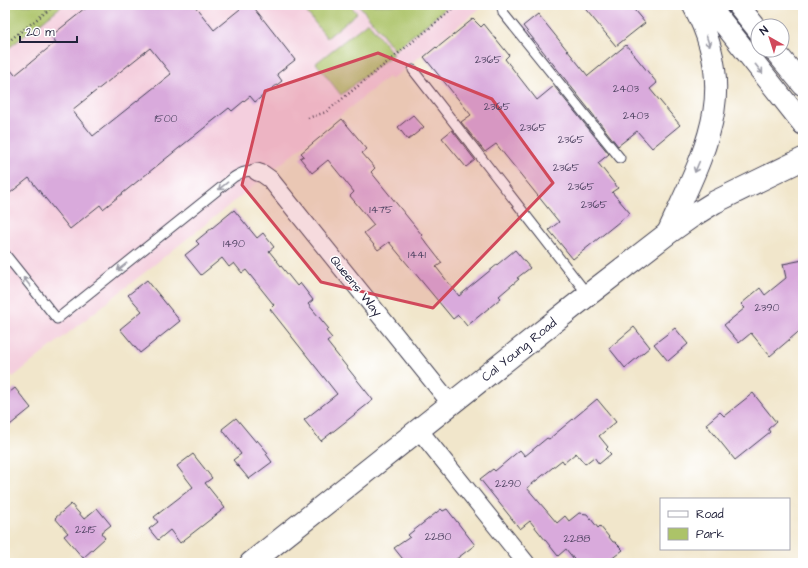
<svg xmlns="http://www.w3.org/2000/svg" width="808" height="568" viewBox="0 0 808 568" font-family="'Architects Daughter',sans-serif">
  <style>
    .built { fill: #f4cfde }
    .green { fill: #acc368; stroke: #677252 }
    .building { fill: #d9aadc; fill-rule: evenodd }
    .lines { fill: none; stroke-linecap: round; stroke-linejoin: round }
    .service-casing { stroke: #413f51; stroke-width: 11 }
    .minor-casing { stroke: #413f51; stroke-width: 19 }
    .tertiary-casing { stroke: #413f51; stroke-width: 23 }
    .secondary-casing { stroke: #413f51; stroke-width: 24 }
    .path { stroke: #413f51; stroke-width: 2.5; stroke-dasharray: 1 3; stroke-linecap: butt }
    .service { stroke: #fff; stroke-width: 9 }
    .minor { stroke: #fff; stroke-width: 17 }
    .tertiary { stroke: #fff; stroke-width: 21 }
    .secondary { stroke: #fff; stroke-width: 22 }
    .oneway { stroke: #9c9ca7 }
    .marked { fill: #d1495b; fill-opacity: 0.2; stroke: #d1495b; stroke-width: 3; stroke-linejoin: round }
    .labels { text-anchor: middle; dominant-baseline: central; stroke-width: 3; stroke-linejoin: round; paint-order: stroke }
    .number-label { font-size: 11px; fill: #504463 }
    .street-label { font-size: 13px; fill: #22223b; stroke: #fff }
  </style>
  <rect width="100%" height="100%" fill="#fff"/>
  <filter id="ink" filterUnits="userSpaceOnUse"><feTurbulence type="fractalNoise" baseFrequency=".025" numOctaves="2"/><feDisplacementMap in="SourceGraphic" scale="8" xChannelSelector="R" yChannelSelector="G"/><feConvolveMatrix kernelMatrix="1 2 1 2 8 2 1 2 1" color-interpolation-filters="sRGB"/></filter>
  <filter id="wash" filterUnits="userSpaceOnUse"><feTurbulence type="fractalNoise" baseFrequency=".012" numOctaves="4" result="noise"/><feDisplacementMap in="SourceGraphic" scale="16" xChannelSelector="R" yChannelSelector="G"/><feGaussianBlur stdDeviation="0.9" result="paint"/><feColorMatrix in="noise" values="0 0 0 0 0 0 0 0 0 0 0 0 0 0 0 0 0 1.4 0 .05"/><feComposite in="paint" operator="in"/></filter>
  <g filter="url(#wash)">
    <rect width="100%" height="100%" fill="#f1e6cb"/>
    <path class="built" d="M63,5H484L391,80L388,77L266,176L13,377L5,367V51Z"/>
    <path class="green" d="M5,5H63L5,51Z
      M301,5H350L357,13L327,38Z
      M359,5H450L395,50Z
      M368,22L393,54L341,95L316,63Z"/>
    <g id="blocks">
      <path class="building" d="M90,5H194L214,30L245,5H252L295,60L277,74L282,81L255,102L250,96L232,111L229,108L103,209L100,205L70,229L29,178L5,197V63L15,75L56,42L51,36ZM150,48L171,74L93,136L72,110Z
        M582,5H630L645,23L616,46Z
        M538,14L588,76L626,45L657,83L650,89L680,125L652,148L637,131L618,146L523,26Z
        M473,19L481,27L484,24L509,55L505,59L537,100L554,86L609,154L598,163L618,188L612,192L630,213L573,259L549,230L559,222L496,144L485,152L461,122L471,115L424,57L436,47L437,48Z
        M413,115L424,127L408,140L398,127Z
        M342,119L367,149L362,153L375,168L371,172L422,235L421,236L442,263L436,267L459,296L515,250L530,268L517,278L519,279L499,296L501,298L467,326L458,315L453,319L389,242L378,250L364,233L374,225L350,196L354,192L328,160L312,173L300,158L304,156L301,153Z
        M452,130L475,160L466,167L442,138Z
        M234,210L257,238L263,233L274,247L269,251L297,286L300,283L313,300L308,304L329,329L326,331L332,338L327,342L373,400L321,441L304,420L337,394L270,309L274,305L246,270L242,273L234,263L229,267L222,258L201,275L185,255L199,244L196,241Z
        M803,260V328L770,356L751,333L739,343L724,325L745,308L741,304L760,288L765,295L786,278L783,264Z
        M147,280L180,321L140,353L120,329L142,311L128,295Z
        M634,327L650,347L625,368L609,348Z
        M675,328L688,344L668,361L654,344Z
        M15,388L31,408L5,429V396Z
        M753,393L776,422L768,429L770,432L735,460L706,424L720,412L724,416Z
        M597,399L616,422L599,436L608,447L606,449L611,454L599,464L594,457L585,464L576,453L564,463L562,460L527,488L557,523L565,516L569,521L579,513L587,514L598,528L600,526L613,542H615L623,550L606,563H577L566,549L558,556L530,521L520,529L480,479L493,469L495,471L520,450L525,456L547,438L549,439Z
        M236,418L256,442L257,440L268,453L266,454L272,462L249,479L233,460L241,454L222,429Z
        M193,454L212,478L205,483L225,508L180,543L170,530L158,540L149,529L158,522L154,517L193,487L177,466Z
        M71,504L84,519L97,508L111,525L101,533L105,538L83,558L64,536L68,533L55,518Z
        M441,509L443,511L447,509L475,545L451,563H406L394,548L410,537L408,535Z"/>
    </g>
  </g>
  <g filter="url(#ink)">
    <use href="#blocks" fill-opacity="0" stroke="#413f51" stroke-width="1"/>
    <g class="lines">
      <g class="service-casing">
        <path id="service" d="M504,5L502,8L503,13L620,158
          M413,70L588,295
          M5,254L57,319L234,177C242,172 248,170 257,172"/>
      </g>
      <g class="minor-casing">
        <path id="minor" d="M257,172L263,174L270,179L451,404
          M419,430L526,563"/>
      </g>
      <g class="tertiary-casing">
        <path id="tertiary" d="M709,5L803,124
          M738,5L758,30
          M774,50L803,85
          M667,234C704,152 741,93 693,5"/>
      </g>
      <g class="secondary-casing">
        <path id="secondary" d="M251,563L588,295L667,234L691,217L715,202L803,159"/>
      </g>
      <path class="path" d="M5,44L55,5
        M308,118L326,112L458,5"/>
      <use href="#service" class="service"/>
      <use href="#minor" class="minor"/>
      <use href="#tertiary" class="tertiary"/>
      <use href="#secondary" class="secondary"/>
    </g>
    <defs><path id="oneway-shaft" d="M-6 0H5M1.5-3L5.5 0L1.5 3" fill="none" stroke-width="1.6" stroke-linecap="round" stroke-linejoin="round"/></defs>
    <g class="oneway">
      <use href="#oneway-shaft" transform="translate(708 41) rotate(72)"/>
      <use href="#oneway-shaft" transform="translate(759 69) rotate(52)"/>
      <use href="#oneway-shaft" transform="translate(697 167) rotate(113)"/>
      <use href="#oneway-shaft" transform="translate(223 186) rotate(141)"/>
      <use href="#oneway-shaft" transform="translate(122 267) rotate(141)"/>
      <use href="#oneway-shaft" transform="translate(27 282) rotate(-129)"/>
    </g>
  </g>
  <path class="marked" d="M378,53L492,99L553,183L433,308L321,282L242,185L265,91Z"/>
  <g class="labels">
    <g class="number-label">
      <text x="488" y="59">2365</text>
      <text x="626" y="88">2403</text>
      <text x="497" y="106">2365</text>
      <text x="636" y="115">2403</text>
      <text x="166" y="118">1500</text>
      <text x="533" y="127">2365</text>
      <text x="571" y="139">2365</text>
      <text x="566" y="167">2365</text>
      <text x="581" y="186">2365</text>
      <text x="594" y="204">2365</text>
      <text x="381" y="209">1475</text>
      <text x="234" y="243">1490</text>
      <text x="417" y="254">1441</text>
      <text x="767" y="307">2390</text>
      <text x="508" y="483">2290</text>
      <text x="86" y="529">2215</text>
      <text x="438" y="536">2280</text>
      <text x="577" y="538">2288</text>
    </g>
    <g class="street-label">
      <text transform="translate(356 286) rotate(51)">Queens Way</text>
      <text transform="translate(519 350) rotate(-39)">Cal Young Road</text>
    </g>
  </g>
  <rect width="808" height="568" fill="none" stroke="#fff" stroke-width="20"/>
  <rect x="660" y="498" width="130" height="52" fill="#ffffff" stroke="#a7a7b1"/>
  <rect x="668" y="511" width="20" height="6" fill="#ffffff" stroke="#a7a7b1"/>
  <text x="696" y="518" font-size="12" fill="#22223b">Road</text>
  <rect x="668" y="528" width="20" height="12" fill="#acc368" stroke="#a7a7b1"/>
  <text x="696" y="538" font-size="12" fill="#22223b">Park</text>
  <g transform="translate(770 38) rotate(321)"><circle r="19" fill="#ffffff" stroke="#a7a7b1"/>
  <path d="M0-3L7 15L0 10L-7 15Z" fill="#d1495b"/>
  <text y="-6" font-size="11" font-weight="bold" text-anchor="middle" fill="#22223b">N</text>
  </g>
  <path d="M20 36v6h57v-6" fill="none" stroke="#22223b" stroke-width="2"/>
  <text x="26" y="36" font-size="12" fill="#22223b" stroke="#ffffff" stroke-width="3" paint-order="stroke">20 m</text>
</svg>
